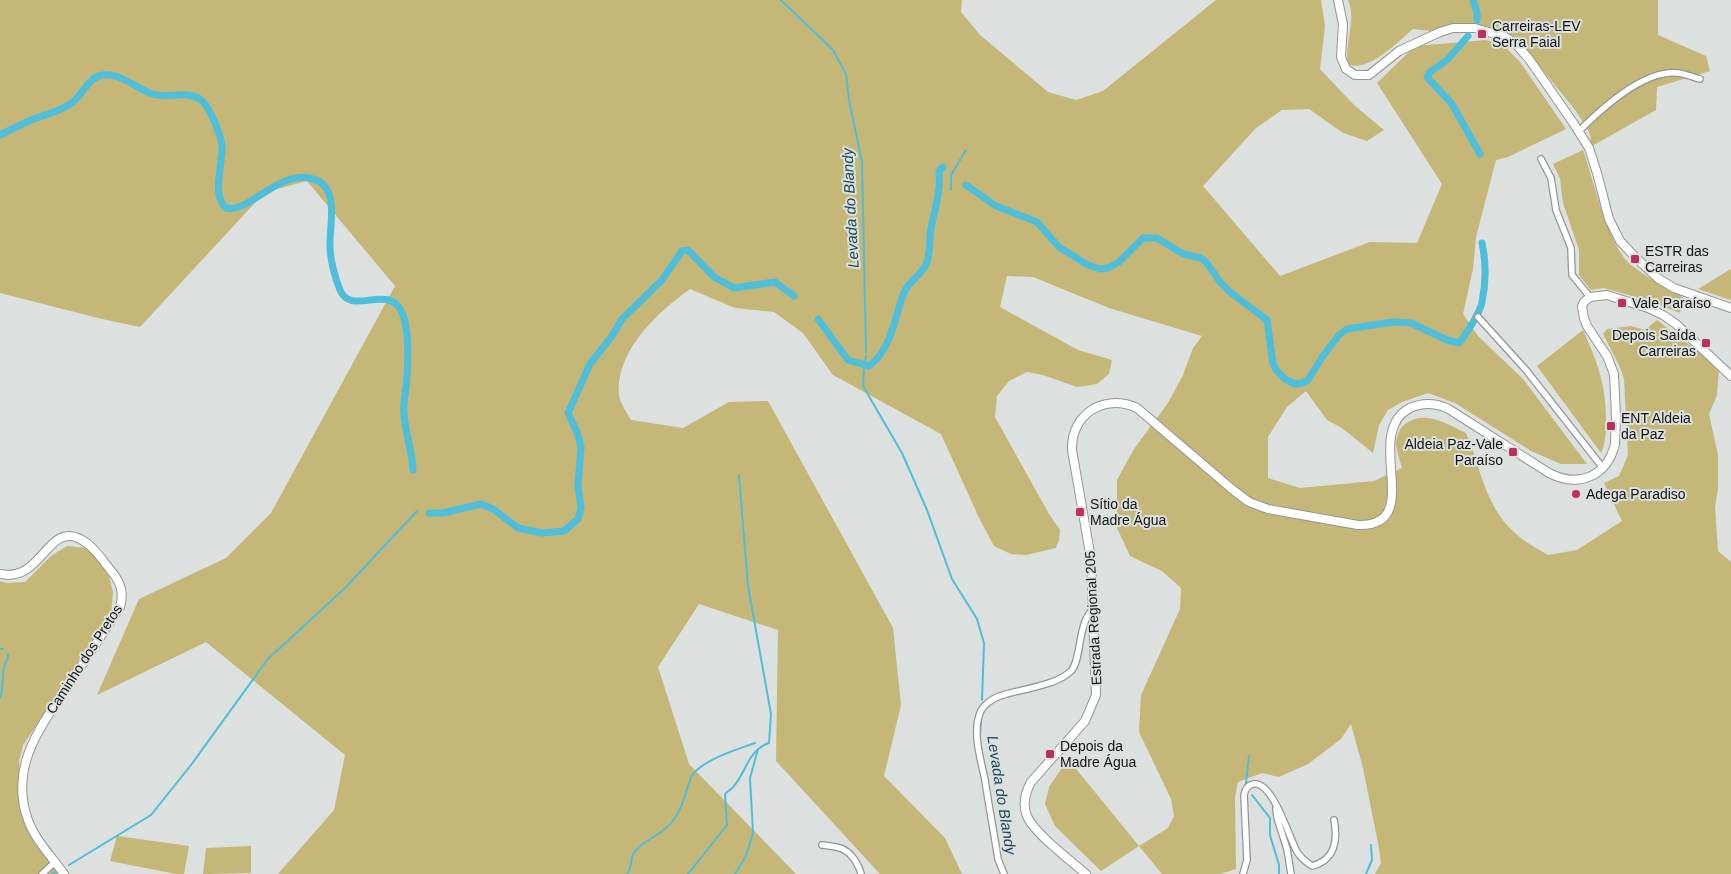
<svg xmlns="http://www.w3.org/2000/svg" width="1731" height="874" viewBox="0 0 1731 874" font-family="Arial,sans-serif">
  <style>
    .green { fill: #c4b777 }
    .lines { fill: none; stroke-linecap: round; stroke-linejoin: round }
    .stream { stroke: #4ebeda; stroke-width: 2 }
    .canal { stroke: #4ebeda; stroke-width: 7 }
    .street-casing { stroke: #939694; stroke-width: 8 }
    .secondary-casing { stroke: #939694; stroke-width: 10 }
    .street { stroke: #fff; stroke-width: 5.5 }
    .secondary { stroke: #fff; stroke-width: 8 }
    .poi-dot { fill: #be2f5a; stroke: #dce0de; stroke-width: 2 }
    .labels { text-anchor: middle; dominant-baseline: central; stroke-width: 4; stroke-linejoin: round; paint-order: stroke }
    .poi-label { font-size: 14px; fill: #121413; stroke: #dce0de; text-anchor: start }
    .street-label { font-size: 14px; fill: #121413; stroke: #dce0de }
    .water-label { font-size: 15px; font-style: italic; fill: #184855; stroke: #dce0de }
  </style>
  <rect width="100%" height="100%" fill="#dce0de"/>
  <path class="green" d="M0,0H962L961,12L980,35L1048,92L1076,100L1103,91L1216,0H1321L1325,26L1320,69L1354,105L1384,130L1367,141L1343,133L1309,109L1282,110L1256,128L1203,186L1280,276L1370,242L1417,243L1442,184L1377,83L1415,46L1486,40L1509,47L1508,50L1520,62L1566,129L1508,157L1496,160L1476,237L1473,269L1463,314L1478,336L1523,379L1587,464H1561L1531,451L1455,403L1428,393L1402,402L1388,410L1379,425L1373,453L1342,428L1327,420L1306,391L1287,407L1268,437V478L1300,488L1374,481L1402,468C1400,461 1397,452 1396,445C1396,438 1399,428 1405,424C1425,409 1447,424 1466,433C1481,468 1485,507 1515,533C1524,542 1537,548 1548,555L1577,550L1622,521L1604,483L1619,476L1628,455L1624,379L1619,365L1603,334L1607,329L1631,326L1645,330L1657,320L1719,368L1717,395L1709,414L1718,455V489L1715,507L1718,551L1731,562V874H1375L1381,863L1379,848L1363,768L1351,724L1341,739L1308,764L1279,777L1262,773L1238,782L1235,797L1236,869L1220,874H1162L1139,846L1101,871L1055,826L1045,804L1049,787L1068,759L1139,846L1168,828L1174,816L1171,799L1139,732L1141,695L1180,609L1181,588L1162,571L1130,556L1117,528V480L1134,449L1168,403L1183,375L1193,348L1202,336L1109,308L1033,277L1007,276L1000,307L1078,350L1112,360L1109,374L1097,384L1077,387L1043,375L1027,372L1009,381L997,396L995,417L1049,514L1060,530L1059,540L1056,548L1026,555L1011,554L994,546L980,520L941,434L833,375L803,333L774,312L735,308L690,289C658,312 615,351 619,395C620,403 627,413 631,420L683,428L729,402L768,401L893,628L901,705L884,776L945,838L962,874H880L776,761L778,630L699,604L658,667L689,764L796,874H278L334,810L345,755L206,642L97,695L139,599L226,558L271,513L395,286L307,181L265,192L140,327L102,319L0,293Z
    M1348,0H1658V35L1706,56L1710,71L1657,87L1656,110L1592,146L1589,132L1576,111L1518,40L1474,27L1440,32L1413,29C1399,41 1367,74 1348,64C1344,43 1357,21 1348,0Z
    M1583,150C1593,179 1608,244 1629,263C1646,278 1665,286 1684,298L1680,313L1646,300L1604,288L1591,290L1579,275V250L1563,203L1560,179L1553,164Z
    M1731,269V300L1698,289Z
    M1583,330C1597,361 1606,385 1606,419C1606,431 1606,442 1601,453L1537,366Z
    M67,546L87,548L107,569L113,592L111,616L23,745L19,762L22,809L65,874H0V581L6,583L25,582L51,556Z
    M117,836L189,846L184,874H176L110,861Z
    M251,846V873L203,874L206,848Z"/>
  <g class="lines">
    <path class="stream" d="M781,0L833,50L846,74L849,100L862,162L866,352
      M951,190V175L966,150
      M865,364L866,356
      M864,369L863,386L902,453L927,510L952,579L977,619L984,643L982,700
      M0,649H3
      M0,698C5,685 0,669 8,658V654
      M980,737L981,720
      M1246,783L1249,756
      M1252,795L1270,818V835L1279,865V874
      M69,865L151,815L191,765L267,660L346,587L417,511
      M52,874L58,871
      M627,874C633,867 629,857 636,850C646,839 663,834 672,822C682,810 685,794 690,780C695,762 738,749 755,743
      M688,874L727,825L725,794C728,791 732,789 734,786C747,771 748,750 769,743L771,714L748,586L739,475
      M735,874L746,856L753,833L750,778L758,749
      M1366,874L1372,860L1371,845"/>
    <path class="canal" d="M1473,0L1477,12V20
      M1468,36L1447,60L1430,72L1427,77L1452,104L1480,154
      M0,135C10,130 20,125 31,120C45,114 61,112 73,102C82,95 88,79 99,76C118,70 135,88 152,94C167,99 187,90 200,99C209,105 221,135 222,146C223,165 211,195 226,208C250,214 282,165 316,180C340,190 329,226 330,246C330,259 335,278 340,290C352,318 390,280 403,315C410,335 408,366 406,387C405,396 403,405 404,414C405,433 412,449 413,470
      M966,185L996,206L1037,222L1059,247L1088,265L1100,269L1108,268L1119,262L1143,238H1157L1183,254L1201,258L1206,262L1221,283L1230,292L1267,320L1273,364L1277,371L1285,379L1295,384L1302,383L1308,380L1323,356L1339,335L1347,329L1393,322L1411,323L1447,340L1459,343C1465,336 1481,311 1482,302C1486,283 1486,262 1482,243
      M818,319L848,360L869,366C891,350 894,320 903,295C908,281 919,277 926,265C931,254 929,240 931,228C935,208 941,191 939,171L943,167
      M429,513H443L481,504L493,509L518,528L542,533L564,531L578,519L581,508L578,486L581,447L577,432L568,413L590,364L612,336L622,319L662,280L682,251L688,250L714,277L734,288L775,282L794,296"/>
    <g class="street-casing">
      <path id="street" d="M1579,131C1601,109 1645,69 1678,73C1685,74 1693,77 1700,79
        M1541,159L1551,178L1556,210L1571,248L1572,275L1590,297
        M1478,317L1526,370L1603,468
        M1276,808L1277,818L1287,849L1291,874
        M822,845C836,847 845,846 854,859C857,864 860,868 861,874
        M42,874L55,862
        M1004,874L998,859C994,833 989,807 985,780C981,760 972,733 980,713C982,706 993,698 1000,696C1020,689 1056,686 1071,671C1082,660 1077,622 1094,608
        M1243,874L1247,860L1244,795C1245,790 1247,785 1253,784C1272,780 1289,836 1296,850C1299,856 1306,862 1312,866C1335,860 1338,840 1334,820"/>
    </g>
    <g class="secondary-casing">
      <path id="secondary" d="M1338,0L1343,24L1341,57L1346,69L1355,75H1369L1399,51L1440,32L1453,28H1475L1505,37L1515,43L1529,59L1574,124L1589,148L1597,173L1609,219L1620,241L1636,258L1659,279L1674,288L1731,308
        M0,574C42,583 47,522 80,539C93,545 103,561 112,572C121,583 124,593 120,607C104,631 88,656 72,680C43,723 8,765 28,820C35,840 52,857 64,874
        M1086,874C1071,861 1034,833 1027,816C1022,804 1025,793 1031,782L1085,721L1096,695L1091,559L1072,450C1071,414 1104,393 1137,408L1233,490L1249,502L1268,509L1358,525C1427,527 1361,433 1410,408C1423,402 1435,403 1447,408L1549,473C1578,488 1607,477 1615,444L1616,417L1614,374L1607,356L1587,326L1584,318L1582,306L1584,302L1590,297L1607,295L1648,308L1663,315L1676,324L1731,376"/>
    </g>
    <use href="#street" class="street"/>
    <use href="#secondary" class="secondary"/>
  </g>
  <g class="poi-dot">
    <rect x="1477" y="29" width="10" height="10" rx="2.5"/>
    <rect x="1630" y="254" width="10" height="10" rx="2.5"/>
    <rect x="1617" y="298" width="10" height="10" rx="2.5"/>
    <rect x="1701" y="338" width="10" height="10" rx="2.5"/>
    <rect x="1606" y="421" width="10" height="10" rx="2.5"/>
    <rect x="1508" y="447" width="10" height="10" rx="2.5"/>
    <circle cx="1576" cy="494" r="5"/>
    <rect x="1075" y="507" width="10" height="10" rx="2.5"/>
    <rect x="1045" y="749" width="10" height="10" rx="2.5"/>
  </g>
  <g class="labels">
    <g class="poi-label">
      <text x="1492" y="26">Carreiras-LEV<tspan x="1492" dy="16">Serra Faial</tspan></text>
      <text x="1645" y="251">ESTR das<tspan x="1645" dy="16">Carreiras</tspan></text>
      <text x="1632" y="303">Vale Paraíso</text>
      <text x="1696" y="335" text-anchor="end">Depois Saída<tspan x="1696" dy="16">Carreiras</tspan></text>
      <text x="1621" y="418">ENT Aldeia<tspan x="1621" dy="16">da Paz</tspan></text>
      <text x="1503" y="444" text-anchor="end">Aldeia Paz-Vale<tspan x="1503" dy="16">Paraíso</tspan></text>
      <text x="1586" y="494">Adega Paradiso</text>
      <text x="1090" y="504">Sítio da<tspan x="1090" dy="16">Madre Água</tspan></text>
      <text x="1060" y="746">Depois da<tspan x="1060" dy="16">Madre Água</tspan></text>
    </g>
    <g class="street-label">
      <text transform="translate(1093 618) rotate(-93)">Estrada Regional 205</text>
      <text transform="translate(84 659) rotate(-57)">Caminho dos Pretos</text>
    </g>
    <g class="water-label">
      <text transform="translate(850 208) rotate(-93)">Levada do Blandy</text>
      <text transform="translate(1002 795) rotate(81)">Levada do Blandy</text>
    </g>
  </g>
</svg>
